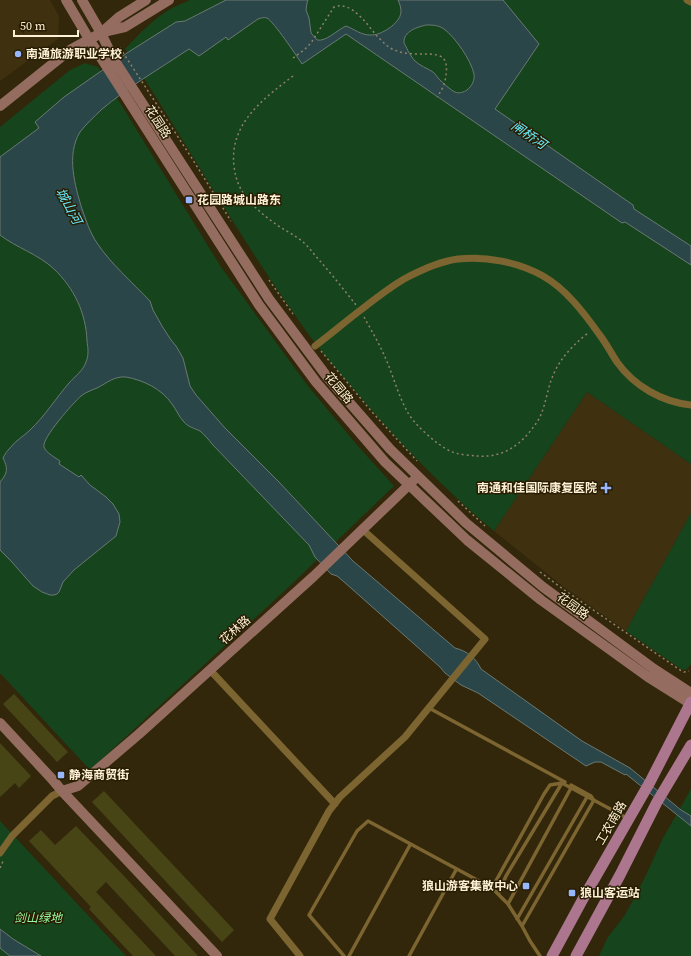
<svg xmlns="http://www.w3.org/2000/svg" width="691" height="956" viewBox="0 0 691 956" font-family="'Source Serif 4','Noto Sans SC',serif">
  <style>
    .built { fill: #3f3110 }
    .green { fill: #15441d }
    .water { fill: #2b4649; stroke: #6a7973; fill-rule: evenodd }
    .building { fill: #474516 }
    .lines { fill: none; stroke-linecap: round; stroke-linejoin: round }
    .path { stroke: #8e8366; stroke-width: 1.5; stroke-dasharray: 2 3; stroke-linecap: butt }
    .lane { stroke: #7c6531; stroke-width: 3.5 }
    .street { stroke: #7c6531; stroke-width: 7 }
    .secondary { stroke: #946d60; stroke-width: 10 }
    .primary { stroke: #ab768e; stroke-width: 11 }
    .poi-dot { fill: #98b6fd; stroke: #281d02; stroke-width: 1.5 }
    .labels { text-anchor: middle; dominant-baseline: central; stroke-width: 3; stroke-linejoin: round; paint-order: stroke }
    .poi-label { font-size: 12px; font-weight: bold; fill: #fef1d6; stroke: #281d02; text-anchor: start }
    .street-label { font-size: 12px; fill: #fef1d6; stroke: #281d02 }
    .park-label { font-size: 12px; font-style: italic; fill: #94fa9f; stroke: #281d02 }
    .water-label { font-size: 13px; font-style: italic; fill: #68ecfd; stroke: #281d02 }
  </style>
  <rect width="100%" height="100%" fill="#32270a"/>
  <path class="built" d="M0,0H50L59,16L58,39L0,81Z
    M587,392L691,464V513L626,631L564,587L494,531Z"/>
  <path class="green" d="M190,0H691V464L587,392L494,531C440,486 391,434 346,380C328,359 310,338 295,315C234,229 183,137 125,49C139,34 154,18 172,8C178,5 184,3 190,0Z
    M85,63L98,67L221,267L308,386L357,445L394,486L293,583L90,770L0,673V127L70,70Z
    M691,513V664L686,670L681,669L626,631Z
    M691,789V956H599L608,937L625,915L645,877L663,838Z
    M0,821L16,838L126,956H0Z"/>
  <path class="water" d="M226,0H308L307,3L306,10L309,18L311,33L317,40C326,42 337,30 346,26C354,29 361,35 370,35C380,36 400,24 401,12C401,8 400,4 398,0H503L539,44L495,109L633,205L634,209L691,246V265L625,222L622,223L346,34L302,64C296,55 274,22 267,18C264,17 261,18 258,19L228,40L226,37L199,56L189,49C159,69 128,87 101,110C94,117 86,124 80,132C66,155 75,186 82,209C86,220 90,233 97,243C111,264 132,282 150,301L153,310L162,326L171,340L176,346L183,358L190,386L196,395L225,428L278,481L353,561L455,648C467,651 476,658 481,669L582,741L630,768L681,810L691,816V826L626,774L625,775L601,762H595L586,766L478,693L461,685L445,673L440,667L343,581L337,576L331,574L315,557L309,545L212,444C209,440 204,434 200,431C194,428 188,427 184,422C179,417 176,409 172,404C162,389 143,380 126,377C114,376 107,383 97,388C92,390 86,392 81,396C74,402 41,439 44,447C46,453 56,458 60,461L59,464L79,477L81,475L90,485L106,497L113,504L119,514L120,522L116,536L74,570L63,582L59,592L57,594L54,595H50L42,592L33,586L11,561L0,550V482C8,473 8,468 3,458C5,454 7,451 10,448C15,441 24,436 30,430C45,416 56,398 69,383C75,376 83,371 86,362C89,355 88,348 87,341C86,313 74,288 54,269C38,254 17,248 0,235V157L39,128L35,122L64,97L127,53L176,22L185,21ZM426,25C433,25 438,25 444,29C455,37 471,60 474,74C475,80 472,86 467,90C464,92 459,94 455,92C452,91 444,84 441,81C438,79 436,74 433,72C427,68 420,66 415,61C412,58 410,54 408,51C407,48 405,45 404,43C403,31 418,27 426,25Z
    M0,929L13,939L41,956H10L0,948Z"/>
  <path class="building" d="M14,694L68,752L57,762L3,704Z
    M0,743L31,776L19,788L15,783L0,797Z
    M104,791L234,930L222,942L92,802Z
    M76,826L124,876L198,956H175L106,882L96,892L156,956H133L89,909L91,907L29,841L41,830L55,845Z"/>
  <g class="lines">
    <path class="path" d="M120,48L193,160L231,221
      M77,58L85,57L91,58
      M293,58L304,50L311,43L334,7C352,0 368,26 377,36C380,39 383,42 386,45C397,54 411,54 424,54C429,54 435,54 440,56C447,59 447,68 446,75C445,84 442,90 437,97
      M293,76C263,99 229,124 234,166C236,183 242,194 254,206C262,214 271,221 280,227C288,232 296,236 303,242C310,248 315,256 321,262C333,276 345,291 356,305
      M269,280L293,314
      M364,317C371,330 379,343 385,357C393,375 398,395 408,413C415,425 437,445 450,451C458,455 469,455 477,456C505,458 522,444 537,422C543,413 545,402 548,391C554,365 568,349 588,333
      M321,351L372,412L417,461
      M458,501L485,526
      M540,572L563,589L680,670L684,672L689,671
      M0,868L4,859"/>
    <path class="lane" d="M429,708L565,782
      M571,785L591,796L593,799
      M492,888L544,794L550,785L562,783L627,818
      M498,894L506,876L562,783
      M508,904L571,788
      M517,919L587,797
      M522,926L594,800
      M344,956L309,915L357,831L368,821L492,888L508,904L522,926L530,941L540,956
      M349,956L410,845
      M409,956L456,870"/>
    <path class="street" d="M687,0L691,2
      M315,346C331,334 346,321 362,309C376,298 389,288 404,279C419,271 441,261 458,259C486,256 518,262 543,276C566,289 584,313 599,334C606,343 611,353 617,362C634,386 662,402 691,405
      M210,670L335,804
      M0,853L12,836L52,796L62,791
      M300,956L270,919L329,811L340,797L405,737L485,639L362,529"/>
    <path class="secondary" d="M66,0L89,39L259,305L316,382L385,462L467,540L541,600L648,677L691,704
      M82,0L101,33L113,58L269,299L328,378L390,449L466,523L543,587L654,669L691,693
      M103,32L125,27L169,0
      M0,106L70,50L101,33L119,17L146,0
      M0,723L52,779L62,791L217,956
      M62,791L78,786L139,734L314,576L413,481"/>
    <path class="primary" d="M552,956L584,897L650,782L691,702
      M576,956L620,875L657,802L691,745"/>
  </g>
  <g class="poi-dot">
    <circle cx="18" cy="54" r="4"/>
    <rect x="185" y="196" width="8" height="8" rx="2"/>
    <path d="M604 482h4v4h4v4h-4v4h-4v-4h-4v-4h4z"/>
    <rect x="57" y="771" width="8" height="8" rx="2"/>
    <rect x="522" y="882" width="8" height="8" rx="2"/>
    <rect x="568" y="889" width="8" height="8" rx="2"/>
  </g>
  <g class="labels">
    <g class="poi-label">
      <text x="26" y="54">南通旅游职业学校</text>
      <text x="197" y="200">花园路城山路东</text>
      <text x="597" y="488" text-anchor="end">南通和佳国际康复医院</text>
      <text x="69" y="775">静海商贸街</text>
      <text x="518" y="886" text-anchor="end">狼山游客集散中心</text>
      <text x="580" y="893">狼山客运站</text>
    </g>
    <g class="street-label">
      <text transform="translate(158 122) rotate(57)">花园路</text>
      <text transform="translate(339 388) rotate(50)">花园路</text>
      <text transform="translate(573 606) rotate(36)">花园路</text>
      <text transform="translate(235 630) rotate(-42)">花林路</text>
      <text transform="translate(611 823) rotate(-60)">工农南路</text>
    </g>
    <g class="park-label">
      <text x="38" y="918">剑山绿地</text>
    </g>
    <g class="water-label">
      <text transform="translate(529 135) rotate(34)">闸桥河</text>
      <text transform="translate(69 206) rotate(62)">城山河</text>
    </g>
  </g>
  <path d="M14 30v6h64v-6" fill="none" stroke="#fef1d6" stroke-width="2"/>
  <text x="20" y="30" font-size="12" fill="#fef1d6" stroke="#281d02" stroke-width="3" paint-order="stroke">50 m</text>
</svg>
